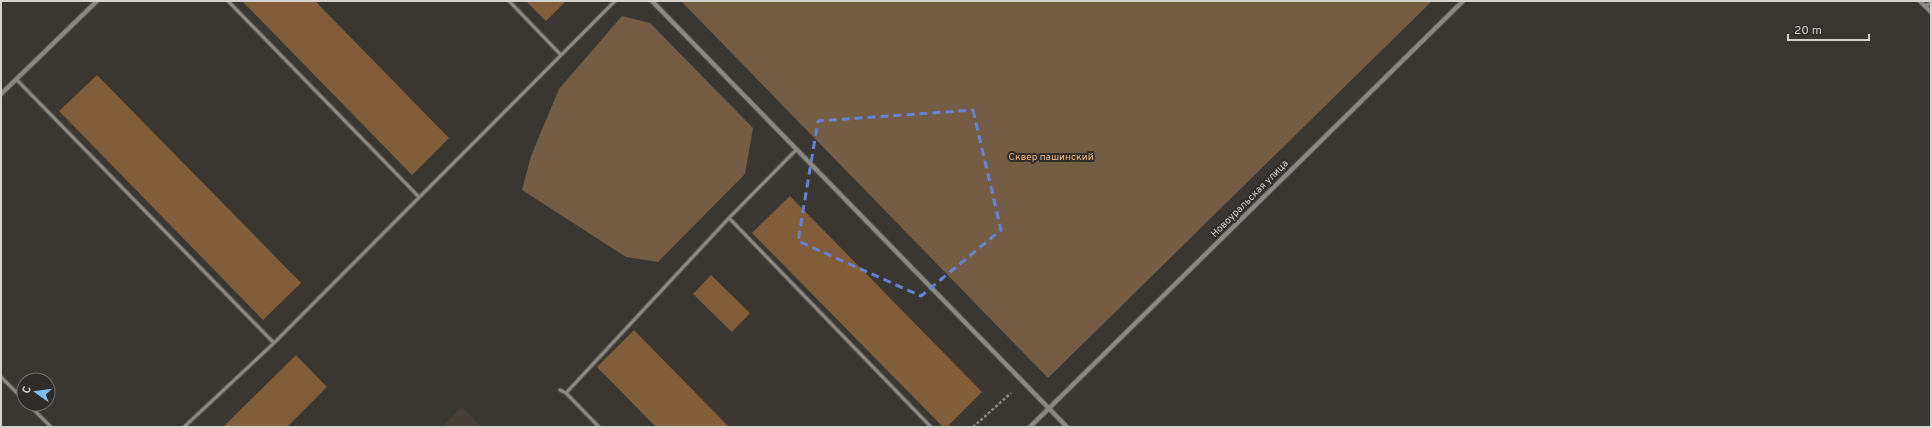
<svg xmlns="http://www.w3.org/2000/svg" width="1932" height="428" viewBox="0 0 1932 428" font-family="Overpass,sans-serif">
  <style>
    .built { fill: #473e37 }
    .green { fill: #755c45 }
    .building { fill: #825d39 }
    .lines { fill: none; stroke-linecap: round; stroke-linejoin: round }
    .lane-casing { stroke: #575451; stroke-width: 5 }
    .street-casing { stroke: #575451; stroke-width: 6 }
    .path { stroke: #8a8784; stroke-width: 2.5; stroke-dasharray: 3 2; stroke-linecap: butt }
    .lane { stroke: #8c8884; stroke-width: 3 }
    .street { stroke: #8c8884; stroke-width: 4 }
    .marked { fill: none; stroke: #6682d4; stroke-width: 3; stroke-dasharray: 8 5; stroke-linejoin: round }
    .labels { text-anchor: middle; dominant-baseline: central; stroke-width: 4; stroke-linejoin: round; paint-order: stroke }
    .park-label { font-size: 10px; fill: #f4b87f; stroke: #302c29 }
    .street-label { font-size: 10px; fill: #d4d1cf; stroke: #302c29 }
  </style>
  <rect width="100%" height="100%" fill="#3a3733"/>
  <path class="built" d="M462,407L481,427H442Z"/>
  <path class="green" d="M681,1H1432L1048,378Z
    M622,16L650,23L753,128L745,174L658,262L626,257L522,190L531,156L559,89Z"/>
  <path class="building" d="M242,1H315L449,138L412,175Z
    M526,1H566L546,21Z
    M97,75L301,283L263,320L59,111Z
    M790,196L982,392L947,427H943L752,233Z
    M711,275L750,313L732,332L693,294Z
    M634,330L729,427H656L597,367Z
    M296,355L327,387L287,427H223Z"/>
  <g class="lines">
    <g class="lane-casing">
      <path id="lane" d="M228,1L419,197
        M509,1L561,55
        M1925,6L1931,3
        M16,79L274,343
        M729,218L931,427
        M1,377L24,400
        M560,390L566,393L729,218L797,149
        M566,393L599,427
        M28,404L51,427
        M184,427L274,343L615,1"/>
    </g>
    <g class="street-casing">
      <path id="street" d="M652,1L1067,427
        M1920,1L1931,12
        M1,94L97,1
        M1030,427L1463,1"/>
    </g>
    <path class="path" d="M973,427L1011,393"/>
    <use href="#lane" class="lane"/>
    <use href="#street" class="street"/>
  </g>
  <path class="marked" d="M973,110L1001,230L921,296L798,241L818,121Z"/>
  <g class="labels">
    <g class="park-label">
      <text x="1051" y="157">Сквер пашинский</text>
    </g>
    <g class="street-label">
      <text transform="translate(1250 199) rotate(-45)">Новоуральская улица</text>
    </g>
  </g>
  <rect width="1932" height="428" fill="none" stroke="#d4d1cf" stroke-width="4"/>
  <g transform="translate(36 392) rotate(284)"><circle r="19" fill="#302c29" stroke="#726e6b"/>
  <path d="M0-3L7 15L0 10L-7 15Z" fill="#79bff8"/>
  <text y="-6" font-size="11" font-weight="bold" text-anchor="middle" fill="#d4d1cf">С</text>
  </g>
  <path d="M1788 34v6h81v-6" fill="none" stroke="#d4d1cf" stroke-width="2"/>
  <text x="1794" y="34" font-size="12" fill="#d4d1cf" stroke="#302c29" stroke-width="3" paint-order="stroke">20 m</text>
</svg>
